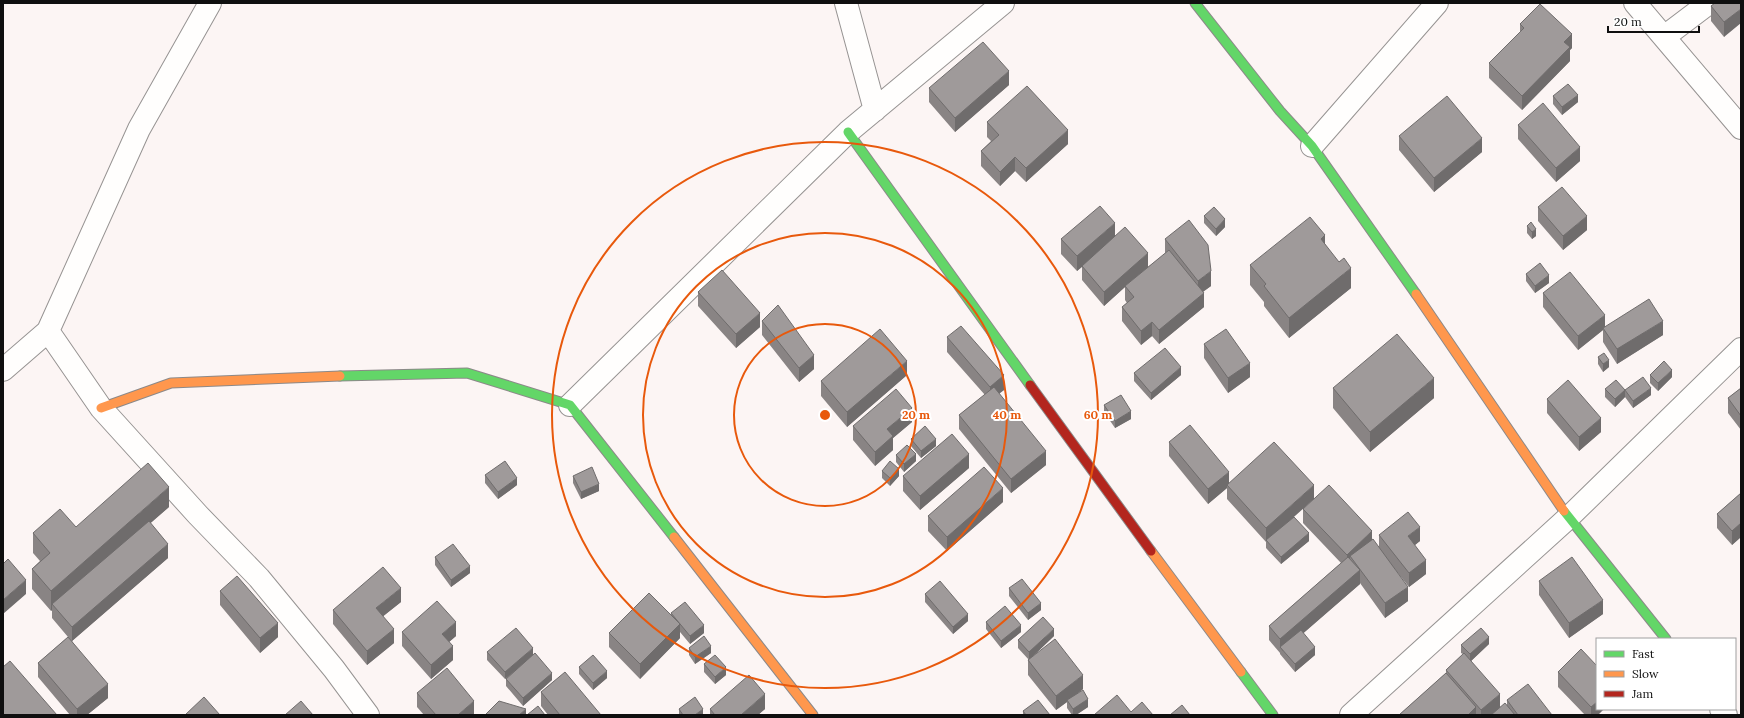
<svg xmlns="http://www.w3.org/2000/svg" width="1744" height="718" viewBox="0 0 1744 718" font-family="Lora,serif">
  <style>
    .lines { fill: none; stroke-linecap: round; stroke-linejoin: round }
    .street-casing { stroke: #969392; stroke-width: 24 }
    .fast-casing { stroke: #8c8989; stroke-width: 11 }
    .slow-casing { stroke: #8c8989; stroke-width: 11 }
    .jam-casing { stroke: #8c8989; stroke-width: 11 }
    .street { stroke: #fffefd; stroke-width: 22 }
    .fast { stroke: #63d668; stroke-width: 9 }
    .slow { stroke: #ff974d; stroke-width: 9 }
    .jam { stroke: #b3261e; stroke-width: 9 }
    .wall { fill: #898484 }
    .shaded-wall { fill: #6f6c6c }
    .building { fill: #9f9a9a; stroke: #6f6c6c }
    .ring { fill: none; stroke: #e8590c; stroke-width: 2 }
    .centre { fill: #e8590c; stroke: #fff; stroke-width: 2 }
    .ring-label { font-size: 12px; text-anchor: middle; font-weight: bold; fill: #e8590c; stroke: #fff; stroke-width: 4; stroke-linejoin: round; paint-order: stroke }
  </style>
  <rect width="100%" height="100%" fill="#fcf5f4"/>
  <g class="lines">
    <g class="street-casing">
      <path id="street" d="M846,3L875,110
        M1635,3L1741,128
        M1664,37L1709,3
        M1312,146L1437,3
        M48,331L101,408L198,515L259,578L334,669L368,715
        M3,370L48,331L139,129L210,3
        M570,405L848,132L1003,3
        M1721,709L1726,715
        M1351,715L1569,517L1741,349"/>
    </g>
    <g class="fast-casing">
      <path id="fast" d="M1195,3L1280,111L1312,146L1416,294
        M848,132L1030,385
        M340,376L467,373L570,405L674,537
        M1564,511L1666,639
        M1241,672L1273,715"/>
    </g>
    <g class="slow-casing">
      <path id="slow" d="M1416,294L1564,511
        M101,408L171,383L340,376
        M674,537L813,715
        M1151,551L1241,672"/>
    </g>
    <g class="jam-casing">
      <path id="jam" d="M1030,385L1151,551"/>
    </g>
    <use href="#street" class="street"/>
    <use href="#fast" class="fast"/>
    <use href="#slow" class="slow"/>
    <use href="#jam" class="jam"/>
  </g>
  <path class="wall" d="M1741,3L1724,37L1711,21V6Z
    M1520,24L1572,48L1570,50V61L1522,110L1489,78V63L1520,32Z
    M1009,85L955,132L929,102V88Z
    M1553,96L1578,102L1562,115L1553,104Z
    M987,122L1068,144L1026,182L1015,171L1000,186L981,166V151L991,141L987,137Z
    M1518,125L1580,161L1556,182L1518,139Z
    M1399,136L1482,152L1434,192L1399,150Z
    M1538,207L1587,230L1563,250L1538,221Z
    M1204,216L1225,227L1216,236L1204,223Z
    M1527,226L1536,236L1532,239L1527,233Z
    M1115,236L1148,267L1165,254V239L1211,286L1203,292L1204,307L1159,344L1152,336L1141,345L1122,321V307L1127,303L1125,300V287L1104,306L1082,280V267L1077,271L1061,254V239Z
    M1325,244L1351,288L1289,338L1264,306V302L1250,285V265Z
    M1526,274L1549,283L1535,293L1526,281Z
    M698,292L760,327L736,348L698,306Z
    M1543,293L1605,327L1663,335L1617,364L1603,342V330L1578,350L1543,307Z
    M762,321L814,369L799,382L762,335Z
    M947,337L1004,390L999,393L1046,465L1011,493L959,429V415L985,395L947,352Z
    M1204,344L1250,377L1228,393L1204,358Z
    M1598,357L1609,367L1603,372L1598,364Z
    M1134,373L1181,375L1151,400L1134,381Z
    M907,375L847,427L821,396V381Z
    M1650,375L1672,377L1658,391L1650,383Z
    M1333,388L1434,398L1370,452L1333,408Z
    M1741,388V430L1728,413V398Z
    M1605,389L1625,390L1651,395L1633,408L1625,397L1615,407L1605,397Z
    M1547,399L1601,432L1579,451L1547,413Z
    M1104,405L1131,419L1115,428L1104,412Z
    M912,422L893,438V450L875,466L853,440V426Z
    M911,439L936,446L921,458L911,446Z
    M1169,442L1229,483L1294,517L1309,541L1281,564L1266,548V542L1227,499V488L1208,504L1169,456Z
    M896,455L916,461L904,472L896,462Z
    M969,468L920,510L903,491V476Z
    M882,471L899,476L890,486L882,478Z
    M485,475L517,485L498,499L485,483Z
    M573,476L599,491L581,499L573,483Z
    M1741,493V537L1732,545L1717,528V514Z
    M1003,502L947,551L928,531V516Z
    M169,507L150,523L168,558L72,641L108,698L87,715H70L38,677V663L68,637L52,618V610L51,611L32,589V569L40,561L33,553V533L76,527Z
    M1303,509L1372,539L1379,548V535L1420,541L1414,545L1426,574L1409,587L1393,567L1408,601L1385,618L1360,583V584L1303,633L1315,655L1295,672L1280,654V653L1269,640V626L1341,563L1303,523Z
    M435,557L470,573L451,587L435,565Z
    M1539,581L1603,614L1569,638L1539,595Z
    M1009,588L1041,610L1028,620L1009,596Z
    M220,591L278,637L260,653L220,605Z
    M925,594L968,621L953,634L925,602Z
    M401,602L383,616L394,643L367,665L333,624V610Z
    M671,613L704,633L690,644L680,632V638L640,679L609,647V633L671,615Z
    M986,622L1021,632L1001,648L986,629Z
    M402,632L456,636L449,642L453,660L431,679L402,646Z
    M1054,636L1029,660L1018,648V640Z
    M1489,644L1471,661L1500,707L1507,705V700L1552,715H1399L1446,673V670L1463,654L1461,653V645Z
    M689,648L711,653L695,664L689,655Z
    M1581,649L1598,715H1585L1558,687V672Z
    M487,652L533,654L552,680L523,706L506,686V679L510,675L505,679L487,660Z
    M1028,660L1083,689L1078,693L1088,707L1076,715H1072L1067,708V702L1056,710L1028,675Z
    M704,664L726,675L715,684L704,672Z
    M579,667L607,678L593,690L579,674Z
    M541,692L601,715H548L541,706Z
    M417,693L474,715H424L417,707Z
    M679,709L703,715H679Z
    M710,709H765L758,715H710Z
    M1023,711L1050,715H1023Z"/>
  <path class="shaded-wall" d="M1741,9V23L1724,37V22Z
    M1572,34V48L1570,50V61L1522,110V96L1564,42Z
    M1009,71V85L955,132V118Z
    M1578,95V102L1562,115V107Z
    M1068,130V144L1026,182V168Z
    M1482,138V152L1434,192V178Z
    M1580,147V161L1556,182V168Z
    M1015,157V171L1000,186V172Z
    M1587,216V230L1563,250V236Z
    M1225,219V227L1216,236V229Z
    M1115,223V237L1077,271V256Z
    M1536,229V236L1532,239V232Z
    M1325,235V255L1321,239Z
    M1148,253V267L1125,286V287L1104,306V292Z
    M1351,268V288L1289,338V318Z
    M1211,271V286L1198,295V281Z
    M1549,275V283L1535,293V286Z
    M1204,293V307L1159,344V330Z
    M760,313V327L736,348V334Z
    M1605,315V329L1603,328V330L1578,350V336Z
    M1663,321V335L1617,364V349Z
    M1152,322V336L1141,345V331Z
    M814,355V369L799,382V368Z
    M1609,360V367L1603,372V364Z
    M907,361V375L847,427V412Z
    M1250,363V377L1228,393V378Z
    M1181,367V375L1151,400V393Z
    M1672,370V377L1658,391V383Z
    M1004,375V390L990,401V387Z
    M1434,378V398L1370,452V432Z
    M1651,388V395L1633,408V401Z
    M1625,390V397L1615,407V399Z
    M912,408V422L893,438V450L875,466V452L887,429Z
    M1131,411V419L1115,428V421Z
    M1601,418V432L1579,451V437Z
    M936,439V446L921,458V451Z
    M1046,451V465L1011,493V479Z
    M916,454V461L904,472V464Z
    M969,454V468L920,510V496Z
    M899,469V476L890,486V478Z
    M1229,472V486L1227,485V488L1208,504V489Z
    M517,478V485L498,499V492Z
    M599,484V491L581,499V492Z
    M1314,485V499L1267,541H1266V528Z
    M169,487V507L55,607L52,604V610L51,611V591Z
    M1003,488V502L947,551V537Z
    M1741,523V537L1732,545V531Z
    M1420,527V541L1408,551V536Z
    M1372,531V546L1350,556V566L1347,569V555Z
    M1309,533V541L1281,564V557Z
    M168,544V558L72,641V627Z
    M1426,560V574L1409,587V573Z
    M470,566V573L451,587V580Z
    M1360,570V584L1283,651L1280,647V653V639Z
    M26,580V594L3,614V600Z
    M1408,587V601L1385,618V603Z
    M401,588V602L376,622V608Z
    M1603,600V614L1569,638V623Z
    M1041,603V610L1028,620V613Z
    M968,614V621L953,634V627Z
    M456,622V636L442,648V634Z
    M278,623V637L260,653V638Z
    M680,624V638L640,679V664Z
    M704,625V633L690,644V636Z
    M1021,625V632L1001,648V641Z
    M394,629V643L367,665V651Z
    M1054,629V636L1029,660V652Z
    M1489,637V644L1470,662V654Z
    M453,646V660L431,679V665Z
    M711,646V653L695,664V657Z
    M1315,647V655L1295,672V664Z
    M533,648V655L505,679V672Z
    M726,667V675L715,684V677Z
    M607,671V678L593,690V683Z
    M552,673V680L523,706V698Z
    M1083,675V689L1068,701L1067,700V702L1056,710V696Z
    M108,684V698L87,715H77V709Z
    M765,694V709L758,715H741Z
    M1500,694V708L1492,715H1481V710Z
    M1088,699V707L1076,715H1073V709Z
    M474,701V715H458Z
    M1597,702V709H1604L1598,715H1591V707Z
    M1476,707V715H1468Z
    M526,709V715H519Z
    M703,709V715H695Z"/>
  <path class="building" d="M1715,3H1741V9L1724,22L1711,6Z
    M1540,4L1572,34L1564,42L1570,47L1522,96L1489,63L1524,28L1520,24Z
    M983,42L1009,71L955,118L929,88Z
    M1568,84L1578,95L1562,107L1553,96Z
    M1027,86L1068,130L1026,168L1015,157L1000,172L981,151L999,135L987,122Z
    M1447,96L1482,138L1434,178L1399,136Z
    M1543,103L1580,147L1556,168L1518,125Z
    M1562,187L1587,216L1563,236L1538,207Z
    M1100,206L1115,223L1077,256L1061,239Z
    M1214,207L1225,219L1216,229L1204,216Z
    M1310,217L1325,235L1321,239L1339,262L1344,258L1351,268L1289,318L1264,286L1266,284L1250,265Z
    M1189,220L1208,245L1211,271L1198,281L1165,239Z
    M1531,222L1536,229L1532,232L1527,226Z
    M1125,227L1148,253L1104,292L1082,266Z
    M1169,250L1204,293L1159,330L1152,322L1141,331L1122,307L1134,297L1125,286Z
    M1540,263L1549,275L1535,286L1526,274Z
    M722,270L760,313L736,334L698,292Z
    M1570,272L1605,315L1578,336L1543,293Z
    M1649,299L1663,321L1617,349L1603,328Z
    M778,305L814,355L799,368L762,321Z
    M961,326L1004,375L990,387L947,337Z
    M880,329L907,361L847,412L821,381Z
    M1226,329L1250,363L1228,378L1204,344Z
    M1397,334L1434,378L1370,432L1333,388Z
    M1165,348L1181,367L1151,393L1134,373Z
    M1604,353L1609,360L1603,364L1598,357Z
    M1664,361L1672,370L1658,383L1650,375Z
    M1643,377L1651,388L1633,401L1625,390Z
    M1568,380L1601,418L1579,437L1547,399Z
    M1616,380L1625,390L1615,399L1605,389Z
    M994,387L1046,451L1011,479L959,415Z
    M1741,388V416L1728,398Z
    M896,389L912,408L887,429L893,436L875,452L853,426Z
    M1121,395L1131,411L1115,421L1104,405Z
    M1190,425L1229,472L1208,489L1169,442Z
    M925,426L936,439L921,451L911,439Z
    M952,434L969,454L920,496L903,476Z
    M1274,442L1314,485L1266,528L1227,485Z
    M907,445L916,454L904,464L896,455Z
    M505,461L517,478L498,492L485,475Z
    M890,461L899,469L890,478L882,471Z
    M148,463L169,487L51,591L32,569L50,553L33,533L60,509L76,527Z
    M592,467L599,484L581,492L573,476Z
    M984,467L1003,488L947,537L928,516Z
    M1329,485L1372,531L1347,555L1303,509Z
    M1741,493V523L1732,531L1717,514Z
    M1408,512L1420,527L1408,536L1426,560L1409,573L1379,535Z
    M1294,517L1309,533L1281,557L1266,540Z
    M149,521L168,544L72,627L52,604Z
    M1373,539L1408,587L1385,603L1350,556Z
    M453,544L470,566L451,580L435,557Z
    M1348,557L1360,570L1280,639L1269,626Z
    M1572,557L1603,600L1569,623L1539,581Z
    M8,559L26,580L3,600V564Z
    M383,567L401,588L376,608L394,629L367,651L333,610Z
    M237,576L278,623L260,638L220,591Z
    M1022,579L1041,603L1028,613L1009,588Z
    M940,581L968,614L953,627L925,594Z
    M649,593L680,624L640,664L609,633Z
    M437,601L456,622L442,634L453,646L431,665L402,632Z
    M685,602L704,625L690,636L671,613Z
    M1005,606L1021,625L1001,641L986,622Z
    M1043,617L1054,629L1029,652L1018,640Z
    M516,628L533,648L505,672L487,652Z
    M1481,628L1489,637L1470,654L1461,645Z
    M1301,630L1315,647L1295,664L1280,647Z
    M704,636L711,646L695,657L689,648Z
    M68,637L108,684L77,709L38,663Z
    M1055,639L1083,675L1056,696L1028,660Z
    M1581,649L1597,666V702L1591,707L1558,672Z
    M535,653L552,673L523,698L506,679Z
    M1464,653L1500,694L1481,710L1446,670Z
    M593,655L607,671L593,683L579,667Z
    M715,655L726,667L715,677L704,664Z
    M10,661L57,715H3V667Z
    M447,668L474,701L458,715H436L417,693Z
    M565,672L601,715H560L541,692Z
    M1446,673L1476,707L1468,715H1399Z
    M749,675L765,694L741,715H715L710,709Z
    M1528,684L1552,715H1518L1507,700Z
    M1083,690L1088,699L1073,709L1067,700Z
    M1117,695L1131,712L1142,702L1153,715H1094Z
    M204,697L220,715H185Z
    M695,697L703,709L695,715H683L679,709Z
    M1038,700L1050,715H1026L1023,711Z
    M301,701L313,715H285Z
    M499,701L526,709L519,715H485Z
    M1505,703L1515,715H1491Z
    M1182,705L1190,715H1170Z
    M538,706L545,715H527Z"/>
  <g class="ring">
    <circle cx="825" cy="415" r="91"/>
    <circle cx="825" cy="415" r="182"/>
    <circle cx="825" cy="415" r="273"/>
  </g>
  <circle cx="825" cy="415" r="6" class="centre"/>
  <g class="ring-label">
    <text x="916" y="419">20 m</text>
    <text x="1007" y="419">40 m</text>
    <text x="1098" y="419">60 m</text>
  </g>
  <rect width="1744" height="718" fill="none" stroke="#0f0f0f" stroke-width="8"/>
  <rect x="1596" y="638" width="140" height="72" fill="#ffffff" stroke="#9f9f9f"/>
  <rect x="1604" y="651" width="20" height="6" fill="#63d668" stroke="#9f9f9f"/>
  <text x="1632" y="658" font-size="12" fill="#0f0f0f">Fast</text>
  <rect x="1604" y="671" width="20" height="6" fill="#ff974d" stroke="#9f9f9f"/>
  <text x="1632" y="678" font-size="12" fill="#0f0f0f">Slow</text>
  <rect x="1604" y="691" width="20" height="6" fill="#b3261e" stroke="#9f9f9f"/>
  <text x="1632" y="698" font-size="12" fill="#0f0f0f">Jam</text>
  <path d="M1608 26v6h91v-6" fill="none" stroke="#0f0f0f" stroke-width="2"/>
  <text x="1614" y="26" font-size="12" fill="#0f0f0f" stroke="#ffffff" stroke-width="3" paint-order="stroke">20 m</text>
</svg>
